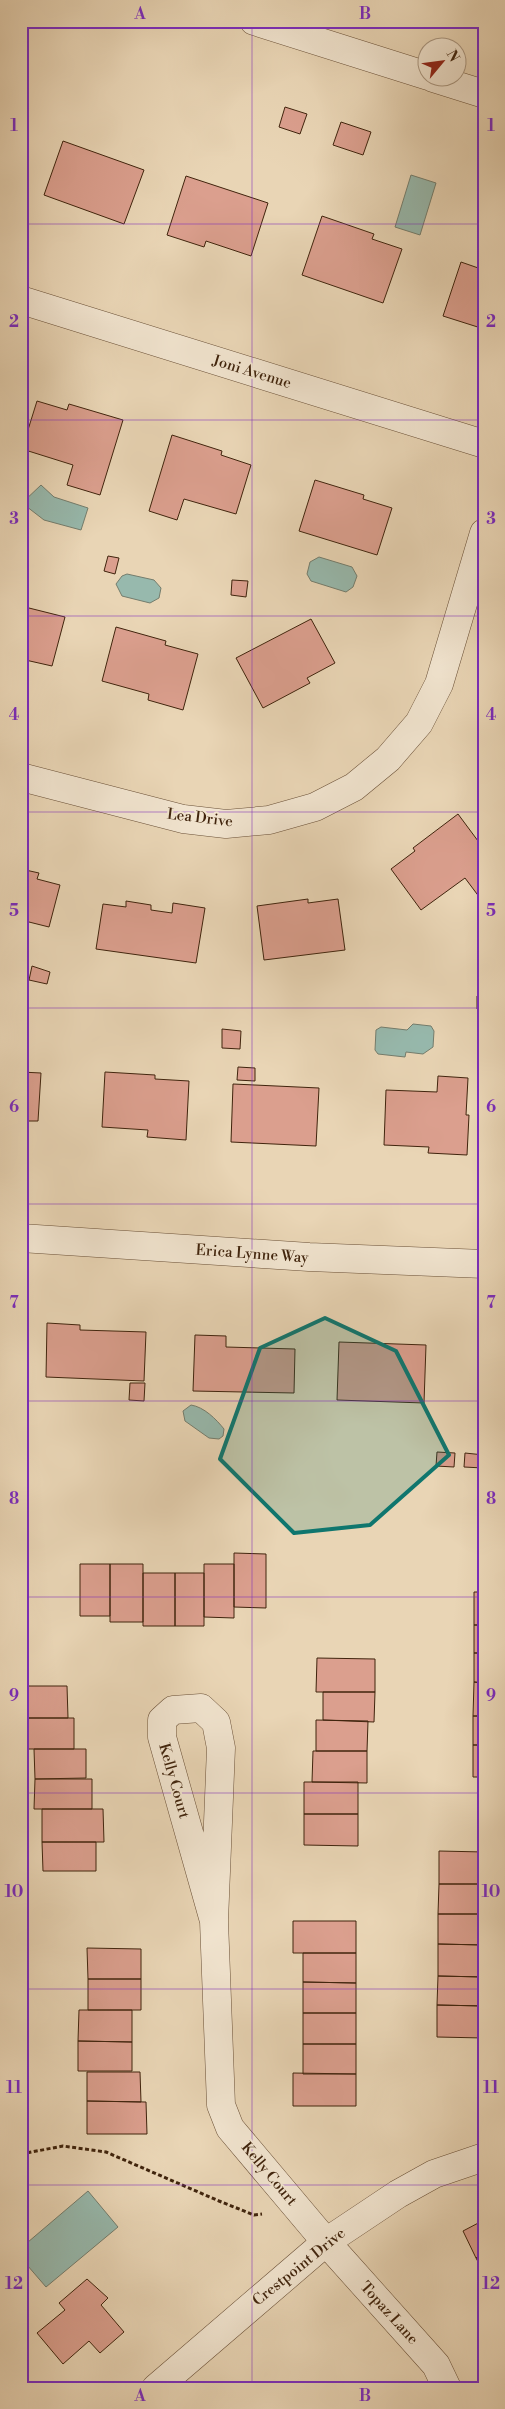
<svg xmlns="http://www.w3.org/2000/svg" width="505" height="2409" viewBox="0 0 505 2409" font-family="'Libre Bodoni',serif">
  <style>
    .water { fill: #97b9ad; stroke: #747d6d }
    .building { fill: #db9f8e; stroke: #40240d }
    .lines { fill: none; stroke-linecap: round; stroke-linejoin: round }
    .minor-casing { stroke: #6a5037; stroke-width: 29 }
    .tertiary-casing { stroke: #6a5037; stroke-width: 29 }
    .path { stroke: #40240d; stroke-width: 3; stroke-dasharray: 4 2.5; stroke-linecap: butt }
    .minor { stroke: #f1e4cf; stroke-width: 28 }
    .tertiary { stroke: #f1e4cf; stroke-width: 28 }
    .marked { fill: #0f766e; fill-opacity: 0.2; stroke: #0f766e; stroke-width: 4; stroke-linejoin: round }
    .grid { fill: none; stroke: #7b2cbf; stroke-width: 1; stroke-opacity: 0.55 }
    .labels { text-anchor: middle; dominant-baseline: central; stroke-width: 4; stroke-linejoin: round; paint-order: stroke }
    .street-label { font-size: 15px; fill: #40240d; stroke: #f1e4cf }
    .neatline { fill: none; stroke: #7b2cbf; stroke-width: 2 }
    .grid-label { font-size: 16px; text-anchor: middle; font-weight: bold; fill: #7b2cbf }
  </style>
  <rect width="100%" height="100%" fill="#e9d5b5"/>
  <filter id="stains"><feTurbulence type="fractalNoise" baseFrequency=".004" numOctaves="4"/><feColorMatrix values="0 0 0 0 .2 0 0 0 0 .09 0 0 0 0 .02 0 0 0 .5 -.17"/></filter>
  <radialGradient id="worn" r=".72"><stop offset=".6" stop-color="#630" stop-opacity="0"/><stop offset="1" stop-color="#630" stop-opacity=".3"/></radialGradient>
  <path class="water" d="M411,175L436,183L420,235L395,227Z
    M41,485L54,497L88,508L81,530L44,520L22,503Z
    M319,557L352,567L357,576L353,587L346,592L311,581L307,574L310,562Z
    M127,574L154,580L161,588L159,598L150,603L122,596L116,584L122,576Z
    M413,1024L431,1026L434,1031L433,1047L423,1054L406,1052L405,1057L378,1054L375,1050L376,1030L381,1027L407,1030Z
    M191,1405C204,1407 216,1419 224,1429L223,1436L219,1439L209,1438L185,1421L183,1411Z
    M88,2191L118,2227L46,2287L21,2258V2248Z"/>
  <path class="building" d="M285,107L307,114L300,134L279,127Z
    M341,122L371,132L363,155L333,145Z
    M63,141L144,170L124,224L44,195Z
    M186,176L268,203L251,256L206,241L204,247L167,235Z
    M322,216L374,234L372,239L402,249L383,303L302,275Z
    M461,262L484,270V329L443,316Z
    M37,401L67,410L69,404L123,420L100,495L67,485L73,465L22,449Z
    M172,435L222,451L221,455L251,465L236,514L184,499L177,520L149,511Z
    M315,480L364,495L363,499L392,508L377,555L299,531Z
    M108,556L119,558L115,574L104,571Z
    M232,580L248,581L246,597L231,595Z
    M21,606L65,617L52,666L21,659Z
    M311,619L335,663L307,678L310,683L263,708L236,658Z
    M116,627L166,641L165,645L198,654L183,710L148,700L149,694L102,681Z
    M458,814L484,849V895L480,898L465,878L421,910L391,869L415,851L413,848Z
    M21,869L39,873L37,879L60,885L49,927L21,920Z
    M308,899V903L338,899L345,950L264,960L257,906Z
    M126,901L151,905V910L172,913L173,903L205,908L196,963L96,949L103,904L126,907Z
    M32,966L50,972L47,984L29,980Z
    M477,996L484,997V1009H477Z
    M222,1029L241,1031L240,1049L222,1048Z
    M238,1067L255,1068V1081L237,1080Z
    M21,1072L41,1073L38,1121H21Z
    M105,1072L155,1075V1079L189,1081L186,1140L147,1137L148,1130L102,1127Z
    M438,1076L468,1078L466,1115H469L467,1155L428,1153L429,1147L384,1145L386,1090L437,1092Z
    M233,1084L319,1088L316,1146L231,1142Z
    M47,1323L80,1325V1330L146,1332L144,1381L46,1377Z
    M195,1335L226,1336V1347L295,1349L294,1393L193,1391Z
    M339,1342L426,1345L424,1403L337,1400Z
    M130,1383H145L144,1401L129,1400Z
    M437,1452L455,1453L454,1467L436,1466Z
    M465,1453L484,1455L483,1468L464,1467Z
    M234,1553L266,1554V1608L234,1607Z
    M80,1564H110V1616H80Z
    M110,1564H143V1622H110Z
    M204,1564H234V1618L204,1617Z
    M143,1573H175V1626H143Z
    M175,1573H204V1626H175Z
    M474,1592H484V1625H474Z
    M474,1625H484V1653H474Z
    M474,1653H484V1683L474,1682Z
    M317,1658L375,1659V1692H316Z
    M474,1682L484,1683V1716H473Z
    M21,1686H67L68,1718H21Z
    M323,1692H375L374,1722L323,1720Z
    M473,1716H484V1745H473Z
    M21,1718H74V1749H21Z
    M316,1720L368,1721L367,1751H316Z
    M473,1745H484V1777H473Z
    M34,1749H86V1778L35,1779Z
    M313,1751H367V1783L312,1782Z
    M35,1779H92V1809H34Z
    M304,1782H358V1814H304Z
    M42,1809H103L104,1842H42Z
    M304,1814H358V1846L304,1845Z
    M42,1842H96V1871H43Z
    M439,1851L484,1852V1884H439Z
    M439,1884H484V1914H438Z
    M438,1914H484V1945L438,1944Z
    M293,1921H356V1953H293Z
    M438,1944L484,1945V1977L438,1976Z
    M87,1948L141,1949V1979H88Z
    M303,1953H356V1983L303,1982Z
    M438,1976L484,1977V2006L437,2005Z
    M88,1979H141V2010H88Z
    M303,1982L356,1983V2013H303Z
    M437,2005L484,2006V2038L437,2037Z
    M79,2010H132V2042L78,2041Z
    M303,2013H356V2044H303Z
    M78,2041L132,2042V2071H78Z
    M303,2044H356V2074H303Z
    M87,2072H140L141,2102L87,2101Z
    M293,2073L356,2074V2106H293Z
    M87,2101L146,2102L147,2134H87Z
    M484,2220V2254L476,2258L463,2231Z
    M484,2254V2273L476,2258Z
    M87,2279L108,2298L101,2305L124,2332L100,2353L89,2341L63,2364L37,2333L65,2310L59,2303Z
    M327,2382L333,2388H322Z"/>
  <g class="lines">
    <g class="minor-casing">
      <path id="minor" d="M21,300L484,444
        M21,777L183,819L226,824L269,820L315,807L354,787L388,759L419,723L439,684L484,533
        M21,1238L309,1257L484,1264
        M214,1921L162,1737V1720L173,1710L201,1708L216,1722L221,1748L214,1921L221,2105L230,2128L326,2242L436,2365L447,2388
        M156,2388L326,2242L398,2194L434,2174L484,2157"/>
    </g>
    <g class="tertiary-casing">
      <path id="tertiary" d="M254,21L428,76
        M433,78L484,94"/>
    </g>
    <path class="path" d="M21,2154L63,2146L106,2152L219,2201L254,2215L262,2214"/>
    <use href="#minor" class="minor"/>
    <use href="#tertiary" class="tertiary"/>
  </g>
  <path class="marked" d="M325,1318L396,1351L449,1455L370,1525L294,1533L220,1459L260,1348Z"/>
  <path class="grid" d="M252,21V2388M21,224H484M21,420H484M21,616H484M21,812H484M21,1008H484M21,1204H484M21,1401H484M21,1597H484M21,1793H484M21,1989H484M21,2185H484"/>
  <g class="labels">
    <g class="street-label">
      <text transform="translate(252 372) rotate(17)">Joni Avenue</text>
      <text transform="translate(200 818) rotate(7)">Lea Drive</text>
      <text transform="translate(252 1254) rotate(4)">Erica Lynne Way</text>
      <text transform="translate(174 1781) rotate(74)">Kelly Court</text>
      <text transform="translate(269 2174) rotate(50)">Kelly Court</text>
      <text transform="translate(299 2267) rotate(-39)">Crestpoint Drive</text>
      <text transform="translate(389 2313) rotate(48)">Topaz Lane</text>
    </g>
  </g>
  <rect width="505" height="2409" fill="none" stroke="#e9d5b5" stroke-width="55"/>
  <g transform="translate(442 62) rotate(61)"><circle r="24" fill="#f1e4cf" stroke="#aa9781"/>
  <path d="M0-4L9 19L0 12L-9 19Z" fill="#8f2418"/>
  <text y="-8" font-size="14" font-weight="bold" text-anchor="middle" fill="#40240d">N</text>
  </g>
  <rect x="28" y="28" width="450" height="2354" class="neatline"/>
  <g class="grid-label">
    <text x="140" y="19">A</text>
    <text x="365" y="19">B</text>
    <text x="14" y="131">1</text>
    <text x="491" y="131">1</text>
    <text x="14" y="327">2</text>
    <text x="491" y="327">2</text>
    <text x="14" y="524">3</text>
    <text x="491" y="524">3</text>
    <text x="14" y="720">4</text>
    <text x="491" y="720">4</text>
    <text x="14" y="916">5</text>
    <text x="491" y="916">5</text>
    <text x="14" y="1112">6</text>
    <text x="491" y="1112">6</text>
    <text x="14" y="1308">7</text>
    <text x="491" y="1308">7</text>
    <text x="14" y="1504">8</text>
    <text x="491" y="1504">8</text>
    <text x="14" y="1701">9</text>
    <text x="491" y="1701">9</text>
    <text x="14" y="1897">10</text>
    <text x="491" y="1897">10</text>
    <text x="14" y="2093">11</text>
    <text x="491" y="2093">11</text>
    <text x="14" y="2289">12</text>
    <text x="491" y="2289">12</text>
    <text x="140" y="2401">A</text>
    <text x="365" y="2401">B</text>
  </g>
  <rect width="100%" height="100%" filter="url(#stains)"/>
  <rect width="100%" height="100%" fill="url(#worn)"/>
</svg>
